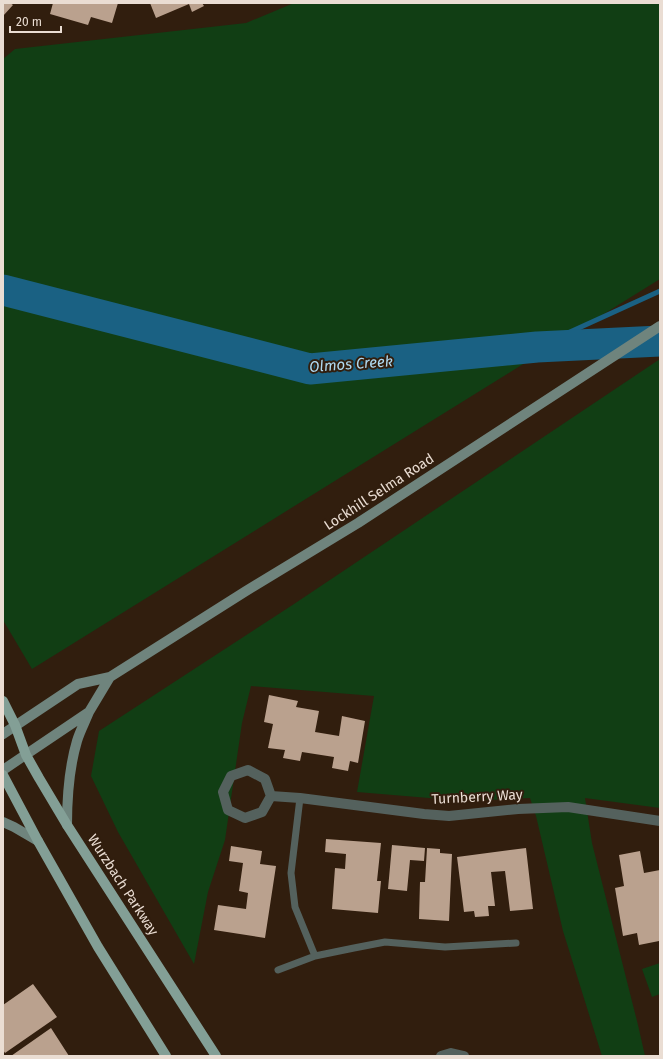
<svg xmlns="http://www.w3.org/2000/svg" width="663" height="1059" viewBox="0 0 663 1059" font-family="'Fira Sans',sans-serif">
  <style>
    .green { fill: #113e14 }
    .lines { fill: none; stroke-linecap: round; stroke-linejoin: round }
    .stream { stroke: #1a6183; stroke-width: 5 }
    .river { stroke: #1a6183; stroke-width: 31 }
    .building { fill: #baa18e }
    .service { stroke: #54615d; stroke-width: 7 }
    .minor { stroke: #54615d; stroke-width: 10 }
    .secondary { stroke: #6f847d; stroke-width: 10 }
    .primary { stroke: #839f96; stroke-width: 10 }
    .labels { text-anchor: middle; dominant-baseline: central; stroke-width: 4; stroke-linejoin: round; paint-order: stroke }
    .street-label { font-size: 14px; fill: #eaddd3; stroke: #311e0e }
    .water-label { font-size: 15px; font-style: italic; fill: #afd9f1; stroke: #311e0e }
  </style>
  <rect width="100%" height="100%" fill="#311e0e"/>
  <path class="green" d="M294,3H660V279L32,669L3,620V59L15,49L246,23Z
    M660,359V808L585,798L592,843L638,1025L645,1056H602L563,931L536,816L530,798L465,801L357,792L374,696L251,686L242,723L225,840L208,892L194,964L118,832L91,776L99,731L294,604Z
    M660,963V994L652,997L642,969Z"/>
  <g class="lines">
    <path class="stream" d="M537,347L660,291"/>
    <path class="river" d="M3,290L310,369L537,347L660,341"/>
  </g>
  <path class="building" d="M3,3H10L13,5L3,16Z
    M53,3H118L112,23L91,17L88,25L50,14Z
    M150,3H202L204,6L192,12L189,4L156,18Z
    M269,695L298,701L296,707L319,711L315,732L339,736L342,716L365,721L358,763L350,761L348,771L332,768L334,757L302,752L300,761L283,758L285,750L268,748L273,724L264,722Z
    M326,839L381,843L377,881H381L378,913L332,909L335,868L345,869L346,854L325,852Z
    M392,845L425,848L424,861L410,860L407,891L388,889Z
    M231,846L262,851L260,864L276,866L265,938L214,930L218,905L246,909L248,893L239,891L243,863L229,861Z
    M427,848L440,849V853L452,854L449,921L419,919L420,882H425Z
    M526,848L533,909L510,911L505,871L491,872L495,906H488L489,916L475,917L474,911L464,912L457,857Z
    M640,851L644,873L660,870V945L659,941L639,945L637,933L623,936L615,888L624,886L619,855Z
    M33,984L57,1017L5,1053L3,1050V1005Z
    M51,1028L69,1056H11Z"/>
  <g class="lines">
    <path class="service" d="M300,798L291,873L295,907L315,956
      M278,970L315,956L354,948L385,942L445,947L516,943"/>
    <path class="minor" d="M248,770L265,779L271,796L262,812L245,818L228,810L223,792L231,776Z
      M271,796L300,798L424,814L449,816L518,809L568,807L660,821
      M441,1056L451,1053L464,1056"/>
    <path class="secondary" d="M3,734L78,684L110,677L246,591L358,523L660,326
      M3,770L89,712L110,677
      M3,822L14,827L38,841
      M67,825C67,797 69,768 77,741C80,731 85,722 89,712"/>
    <path class="primary" d="M3,701L15,725L26,755L39,778L67,825L216,1056
      M3,775L38,841L98,947L166,1056"/>
  </g>
  <g class="labels">
    <g class="street-label">
      <text transform="translate(379 492) rotate(-33)">Lockhill Selma Road</text>
      <text transform="translate(477 797) rotate(-3)">Turnberry Way</text>
      <text transform="translate(123 885) rotate(57)">Wurzbach Parkway</text>
    </g>
    <g class="water-label">
      <text transform="translate(351 364) rotate(-4)">Olmos Creek</text>
    </g>
  </g>
  <rect width="663" height="1059" fill="none" stroke="#eaddd3" stroke-width="8"/>
  <path d="M10 26v6h51v-6" fill="none" stroke="#eaddd3" stroke-width="2"/>
  <text x="16" y="26" font-size="12" fill="#eaddd3" stroke="#311e0e" stroke-width="3" paint-order="stroke">20 m</text>
</svg>
